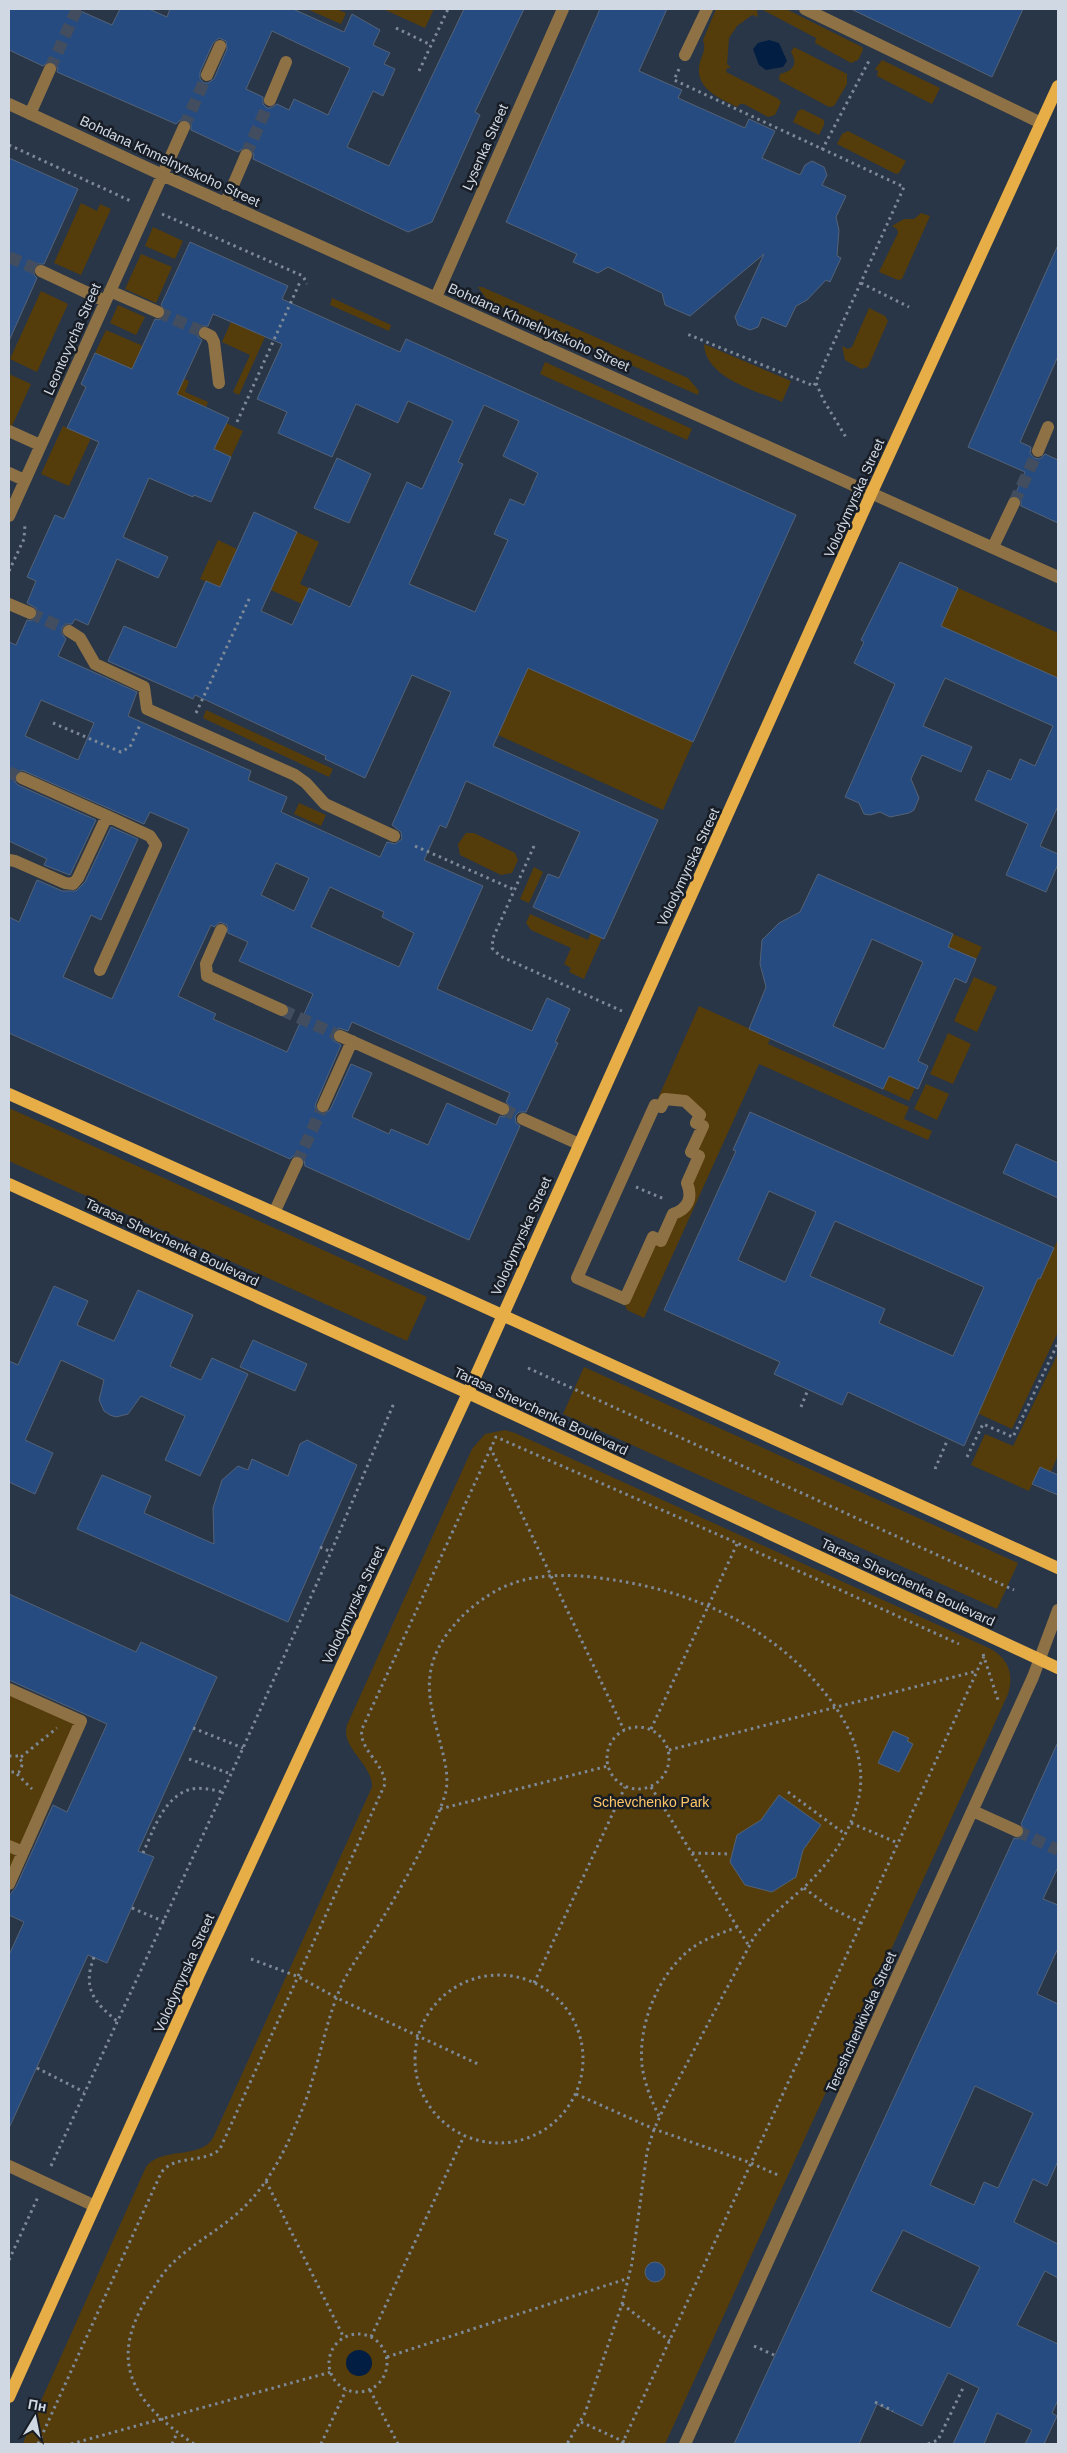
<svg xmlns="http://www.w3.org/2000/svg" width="1067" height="2453" viewBox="0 0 1067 2453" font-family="Helvetica,sans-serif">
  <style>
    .green { fill: #553c0b }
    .water { fill: #021e43 }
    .building { fill: #254b80; stroke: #546276; fill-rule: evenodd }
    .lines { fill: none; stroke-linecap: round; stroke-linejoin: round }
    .minor-tunnel { stroke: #424e5f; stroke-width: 12; stroke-dasharray: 12 6; stroke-linecap: butt }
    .path { stroke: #7e8997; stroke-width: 3; stroke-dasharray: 2.5 4; stroke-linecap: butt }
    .minor { stroke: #8e7245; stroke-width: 12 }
    .major { stroke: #e7ad46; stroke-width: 12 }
    .labels { text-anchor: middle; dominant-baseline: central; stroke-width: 5; stroke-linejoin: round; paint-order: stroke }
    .street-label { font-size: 14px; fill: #d0d8e3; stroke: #181d25 }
    .park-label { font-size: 14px; fill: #ffc769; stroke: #181d25 }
  </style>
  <rect width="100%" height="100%" fill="#293648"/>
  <path class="green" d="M307,9H336L346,13L341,24Z
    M383,9H434L425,28Z
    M716,9H786L862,47L863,50L858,60L851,63L815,43L816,38L761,9L757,10L758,17L752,15L737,26L729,38L727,64L731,68H727L726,72L777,98L781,102L775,115L768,117L744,104H740L737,107C719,98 693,88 700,62C703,52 706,50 703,40Z
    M794,47L847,74V84L834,106L829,107L779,80L780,74C794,71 798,64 791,52Z
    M882,60L940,88L932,104L877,76L878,71L875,69Z
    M802,109L824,120V125L819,135L793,122L798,111Z
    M848,131L906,161L899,173L896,174L837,144L842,134Z
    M81,203L97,211L100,204L111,209L81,275L54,263Z
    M921,213L930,216L902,279L898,280L879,272L898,233L897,229L892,226L904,219H914Z
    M153,227L183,241L175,259L145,246Z
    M141,254L172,267L156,303L125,289Z
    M478,287H482L688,378L699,391L698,395L488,301Z
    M41,291L68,304L37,372L10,359Z
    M332,298L391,325L389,331L330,305Z
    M118,305L145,317L136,335L110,323Z
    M869,308L885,316L888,321L868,367L861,369L845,360L842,346L848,349L852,347Z
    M231,322L265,337L239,395L233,392L250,355L222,342Z
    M106,330L143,346L130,373L126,366L95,353Z
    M704,344L791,381L782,402C757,391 705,378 704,344Z
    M545,362L692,429L687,440L540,374Z
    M9,374L31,384L12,426L9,424Z
    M184,379L189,381L185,392L208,402L206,407L177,394Z
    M226,423L243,431L231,457L214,449Z
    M63,426L91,438L69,486L41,474Z
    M297,532L319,542L300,584L309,588L302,604L271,590Z
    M218,540L237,549L228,570L231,592L200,579Z
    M958,588L1058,633V678L939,625Z
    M528,668L693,742L663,810L498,735Z
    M206,710L333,769L329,777L203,718Z
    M299,803L326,815L321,826L294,814Z
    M466,833H474L515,853L518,860L512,873L501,875L460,855L458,844Z
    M534,867L543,872L529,903L520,899Z
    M530,914L588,940L591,933L602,938L584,979L569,972L571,968L564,964L571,948L531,930L526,923Z
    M953,934L982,947L976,959L948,947Z
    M974,977L997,987L977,1032L954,1021Z
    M699,1006L770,1038L768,1044L909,1107L904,1119L932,1131L928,1140L759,1064L644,1318L627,1310L624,1303L653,1237L680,1212L699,1156L691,1152L703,1127L691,1104L655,1105Z
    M948,1033L971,1044L953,1084L930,1074Z
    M889,1076L915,1088L909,1101L883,1089Z
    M926,1084L949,1094L937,1120L914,1109Z
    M9,1108L427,1297L407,1341L9,1161Z
    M1058,1239V1332L1012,1429L977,1413L1038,1278L1040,1279Z
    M1058,1353V1455L1051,1472L1040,1467L1029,1491L971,1465L985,1434L1013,1446Z
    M584,1367L1018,1563L997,1609L563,1414Z
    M505,1430L515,1433L991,1649C1009,1660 1014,1674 1008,1694L665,2444H23L27,2432L146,2167C161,2146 200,2160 213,2138L372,1787C373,1764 340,1748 347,1725L472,1449L485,1434Z
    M9,1695L74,1724L9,1870Z"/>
  <path class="water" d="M769,40L779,43L787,61L783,67L766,70L759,65L753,49L758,43Z
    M346 2363a13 13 0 1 1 26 0a13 13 0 1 1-26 0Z"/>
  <path class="building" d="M9,9H76L112,25L120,9H149L167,17L170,9H293L344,32L352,14L380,30L373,45L390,53L384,64L395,69L383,96L373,91L347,147L389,166L464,9H524L475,112L480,115L432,222L408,232L253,159L254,154L250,148L245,147L238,152L191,130V123L187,119L180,120L176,124L57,72L58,68L54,62L49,61L43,66L9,50ZM272,31L350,68L328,115L294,99L289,110L277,104L271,108H267L263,104V97L246,89ZM219,38L226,41L227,49L214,79L208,83H204L200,79V72L213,43Z
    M600,9H667L639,71L682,90L678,98L745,128L749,119L775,131L762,158L800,175L805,165L812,161L824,167L827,175L822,185L846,196L836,217L839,230L837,256L841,258L830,282L826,280L807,300L796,306L786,327L762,317L758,327L750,330L738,325L735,317L764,254L690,316L665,305L662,293L608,267L598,273L573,262L577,254L506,222Z
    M851,9H1023L992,77Z
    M9,158L78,189L44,264H37L34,268V275L37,278L9,341Z
    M190,242L288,286L282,299L400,352L406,339L796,515L693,742L528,668L493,746L658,820L604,939L533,907L548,874L559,878L580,832L466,781L446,828L440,825L424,860L483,886L437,989L532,1031L547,998L570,1009L555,1042L558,1043L526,1112H519L515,1116L516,1123L520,1126L469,1240L305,1166L304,1159L300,1155L293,1156L290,1159L9,1033V917L19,922L37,880L62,891H76L85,882L111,827L138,839L101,920L91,915L63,977L112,999L189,829L150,812L144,824L22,770L14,775L15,782L18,785L96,820L70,875L44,865L47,859L9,841V642L16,645L27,620L31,621L37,617L36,608L27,603L36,581L27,577L55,515L64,519L99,442L67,428L86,387L81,384L95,353L132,369L155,319L159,320L165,316L166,311L161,305ZM213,314L282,344L257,399L287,412L278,433L332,457L356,404L398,423L408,401L453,421L422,489L407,482L350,607L309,588L292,625L261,611L297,532L254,512L220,587L206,581L176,648L124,626L108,661L193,699L195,695L326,756L325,759L365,778L412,675L451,692L392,825L401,832L402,839L395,844L387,842L380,857L281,812L287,797L248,780L251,771L128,716L137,692L58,656L66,639L62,634V627L66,624H72L75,619L88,625L117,559L158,578L168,557L123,537L149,478L193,497L194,495L211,502L231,457L214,449L229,418L177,394L202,340L198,337V330L201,326H208ZM484,405L519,421L503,456L538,473L524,505L510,499L494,534L508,540L475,612L409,584L463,464L458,462ZM41,700L94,723L78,760L25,736ZM276,863L309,878L294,911L261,895ZM330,887L384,912L382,917L414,933L399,967L311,927ZM220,922L227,925L228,933L248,942L239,961L313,994L287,1052L213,1019L216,1014L178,996L211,925L214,927ZM352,1022L510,1093L506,1102L511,1108L510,1113L504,1117L500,1116L496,1125L447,1103L428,1145L391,1129L389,1134L352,1117L372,1073L351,1064L330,1110L324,1114L319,1113L315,1107L316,1103L341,1045L333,1040L332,1033L339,1028L348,1031Z
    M1058,245V356L1020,442L1031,447L1030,453L1034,458L1040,459L1045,454L1058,460V523L1021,506V499L1015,495L1025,472L968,447Z
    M337,458L371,474L349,523L314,508Z
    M900,562L958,588L941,626L1058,678V806L1040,846L1058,854V864L1046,892L1006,875L1028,824L975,800L988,770L1011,780L1020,759L1035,766L1053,726L945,678L923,726L972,747L961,772L922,755L911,779L919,798L914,810L909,813L890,817L880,812L870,815L864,814L859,803L845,797L895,684L854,663L864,642L861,640Z
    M818,874L953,934L948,947L976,959L966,983L955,978L918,1061L928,1066L918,1089L889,1076L883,1089L749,1029L766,987L760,964L762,940L779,923L800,912ZM872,939L923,962L884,1049L833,1026Z
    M750,1112L1054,1248L1040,1279L1038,1278L964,1446L848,1392L842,1405L774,1374L780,1362L664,1310L736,1151L733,1150ZM769,1191L816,1212L785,1282L738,1260ZM835,1221L984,1287L953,1356L879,1323L885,1309L810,1276Z
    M1016,1144L1058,1163V1198L1003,1173Z
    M54,1286L88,1301L77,1325L114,1341L138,1290L193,1315L170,1366L201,1380L212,1358L248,1374L200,1476L165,1460L185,1416L141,1396L128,1414L116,1417L110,1415L104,1411L99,1400L104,1380L61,1360L25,1440L53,1453L35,1494L9,1482V1361L18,1365Z
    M253,1340L307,1364L295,1391L240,1367Z
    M307,1440L357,1465L288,1622L77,1529L102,1475L151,1496L144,1513L214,1544L213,1508L222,1480L238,1466L248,1470L252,1459L288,1476L300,1444Z
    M1040,1467L1058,1475V1495L1032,1484Z
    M9,1594L136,1652L141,1642L217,1677L138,1851L154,1857L107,1963L88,1955L9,2128V1955L24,1922L9,1915V1896L16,1887L53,1805L67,1812L107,1724L9,1680Z
    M893,1731L909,1738L907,1741L913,1744L899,1772L878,1763Z
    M1058,1742V1867L1043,1899L1058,1905V1948L1037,1994L1058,2004V2161L1047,2186L1033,2179L1014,2222L1058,2244V2278L1045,2271L1017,2325L1058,2344V2400L1052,2413L1057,2416L1044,2444H1025L1032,2430L997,2413L984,2444H953L979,2388L948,2373L922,2426L877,2404L859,2444H734L1014,1838L1018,1839L1024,1835L1025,1830L1021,1824ZM975,2086L1033,2113L998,2188L984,2182L974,2205L930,2185ZM903,2230L980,2267L950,2328L871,2291Z
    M779,1795L821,1825L803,1850L796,1877L772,1892L745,1885L730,1862L737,1835L761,1820Z
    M645 2272a10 10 0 1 1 20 0a10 10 0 1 1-20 0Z"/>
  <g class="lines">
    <path class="minor-tunnel" d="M50,69L77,9
      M184,127L207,75
      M246,155L270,100
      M9,257L41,271
      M158,312L205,333
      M1014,503L1038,451
      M30,613L69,631
      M9,772L22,778
      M282,1010L340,1036
      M503,1109L523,1119
      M297,1163L323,1106
      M1017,1831L1058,1850"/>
    <path class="path" d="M396,28L431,45
      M679,69L674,80L904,187L814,386L687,334
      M419,71L448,9
      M9,145L133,202
      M822,150L870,59
      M162,214L303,276L307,284
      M861,283L909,307
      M816,383L824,401L847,439
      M237,422L300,282
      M9,571L24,539L25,525
      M196,713L250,597
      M53,723L121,752L130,747L140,725
      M415,846L515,890
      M534,846L493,938L492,948L500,956L622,1011
      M636,1187L664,1199
      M528,1368L1014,1590
      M801,1407L807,1392
      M490,1447L624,1730
      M967,1457L983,1424L1013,1437L1058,1343
      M935,1469L947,1441
      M320,1547L331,1552
      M983,1654L998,1700
      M607 1758a31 31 0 1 1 62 0a31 31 0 1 1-62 0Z
      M193,1728L243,1748
      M651,1729L738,1542
      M669,1750L977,1671
      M9,1756H18L23,1763L19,1772H9
      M21,1757L57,1728
      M189,1759L231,1774
      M17,1774L32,1789
      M651,1787L749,1946
      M788,1792L845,1834
      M440,1809L608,1766
      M851,1823L898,1843
      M143,1853C153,1831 163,1799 188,1790C198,1786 213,1790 223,1792
      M692,1853L730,1854
      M804,1888L831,1908L861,1923
      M132,1908L165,1922
      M94,1957C82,1989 94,2002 118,2022
      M251,1959L299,1977L337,1998L480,2065
      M415 2059a84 84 0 1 1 168 0a84 84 0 1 1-168 0Z
      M534,1983L625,1787
      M37,2068L84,2092
      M576,2094L654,2129L751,2163L780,2176
      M659,2116C651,2100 644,2082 642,2065C638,2026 657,1978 686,1953C700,1940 720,1934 737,1927
      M51,2166L243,1748L331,1552L394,1403
      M266,2181L344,2338
      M9,2260L38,2197
      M622,2304L670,2341
      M329 2363a29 29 0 1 1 58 0a29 29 0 1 1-58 0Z
      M371,2337L464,2136
      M754,2346L774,2355
      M387,2357L629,2278
      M370,2390L398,2444
      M875,2402L893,2411
      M581,2422L629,2444
      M38,2444L161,2173C174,2154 204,2164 220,2149L385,1784C385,1764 358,1749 362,1729L496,1437L737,1543L959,1644
      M71,2444L331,2372
      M172,2444L177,2433
      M194,2444C138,2406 106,2366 146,2300C155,2286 163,2271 176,2260C199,2239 227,2226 248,2203C273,2177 289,2142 302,2110C319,2068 324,2023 343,1982C352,1965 363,1949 374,1932C393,1902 411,1870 427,1838C434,1823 442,1807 446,1791C449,1774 444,1758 440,1742C435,1721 427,1698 430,1676C433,1644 460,1614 486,1597C522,1572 566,1573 607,1579C696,1591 781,1630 834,1705C852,1731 864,1759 860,1791C854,1829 829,1865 801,1890C784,1905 767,1919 754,1937L666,2103L653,2132L647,2152L632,2263L622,2304L585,2413L567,2444
      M321,2444L346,2390
      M622,2444L984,1656
      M928,2444L938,2440L963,2388"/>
    <path class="minor" d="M805,9L1041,123
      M685,55L707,9
      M207,75L220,46
      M270,100L286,62
      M9,104L171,179L1058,577
      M30,114L50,69
      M225,204L246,155
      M41,271L105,301
      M110,291L158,312
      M436,297L563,9
      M205,333L211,336L214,342L219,383
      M9,431L40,445
      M1038,451L1048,427
      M9,473L24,480
      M9,516L184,127
      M993,547L1014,503
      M9,604L30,613
      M69,631L80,638L95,664L144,687L147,709L295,775L306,783L325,804L394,836
      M9,860L15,861L65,883L73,884L78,878L107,816L22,778
      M221,930L206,964L207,976L282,1010
      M100,970L156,845L150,836L107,816
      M340,1036L503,1109
      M665,1099L685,1101L700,1115L696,1123L703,1126L691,1152L699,1156L687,1183C693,1198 688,1209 673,1214L661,1241L653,1237L625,1299L577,1278L655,1105L661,1107Z
      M323,1106L352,1041
      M523,1119L579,1144
      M274,1213L297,1163
      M9,1689L81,1721L9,1884
      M973,1811L1017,1831
      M9,1846L23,1852
      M9,2166L95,2206
      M685,2444L1033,1677L1058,1610"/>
    <path class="major" d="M9,1094L447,1290L1058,1568
      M9,1184L468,1393L1058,1668
      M9,2397L199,1974L468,1393L872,492L1058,86"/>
  </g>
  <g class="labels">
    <g class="street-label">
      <text transform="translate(485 147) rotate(-66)">Lysenka Street</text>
      <text transform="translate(170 161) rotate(25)">Bohdana Khmelnytskoho Street</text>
      <text transform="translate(539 327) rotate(24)">Bohdana Khmelnytskoho Street</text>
      <text transform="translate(72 339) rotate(-66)">Leontovycha Street</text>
      <text transform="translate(854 498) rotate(-66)">Volodymyrska Street</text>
      <text transform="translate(688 867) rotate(-65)">Volodymyrska Street</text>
      <text transform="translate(521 1236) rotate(-66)">Volodymyrska Street</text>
      <text transform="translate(172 1242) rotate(25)">Tarasa Shevchenka Boulevard</text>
      <text transform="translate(541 1411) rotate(25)">Tarasa Shevchenka Boulevard</text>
      <text transform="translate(908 1582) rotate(25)">Tarasa Shevchenka Boulevard</text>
      <text transform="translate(353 1605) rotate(-65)">Volodymyrska Street</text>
      <text transform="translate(184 1973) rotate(-66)">Volodymyrska Street</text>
      <text transform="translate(861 2022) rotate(-66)">Tereshchenkivska Street</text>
    </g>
    <g class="park-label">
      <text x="651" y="1802">Schevchenko Park</text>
    </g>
  </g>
  <rect width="1067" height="2453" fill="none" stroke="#d0d8e3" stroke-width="20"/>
  <g transform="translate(35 2418) rotate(10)" stroke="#181d25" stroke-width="4" paint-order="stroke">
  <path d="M0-4L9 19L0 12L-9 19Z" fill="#d0d8e3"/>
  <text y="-8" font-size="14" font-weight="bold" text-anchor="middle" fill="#d0d8e3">Пн</text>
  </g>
</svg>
